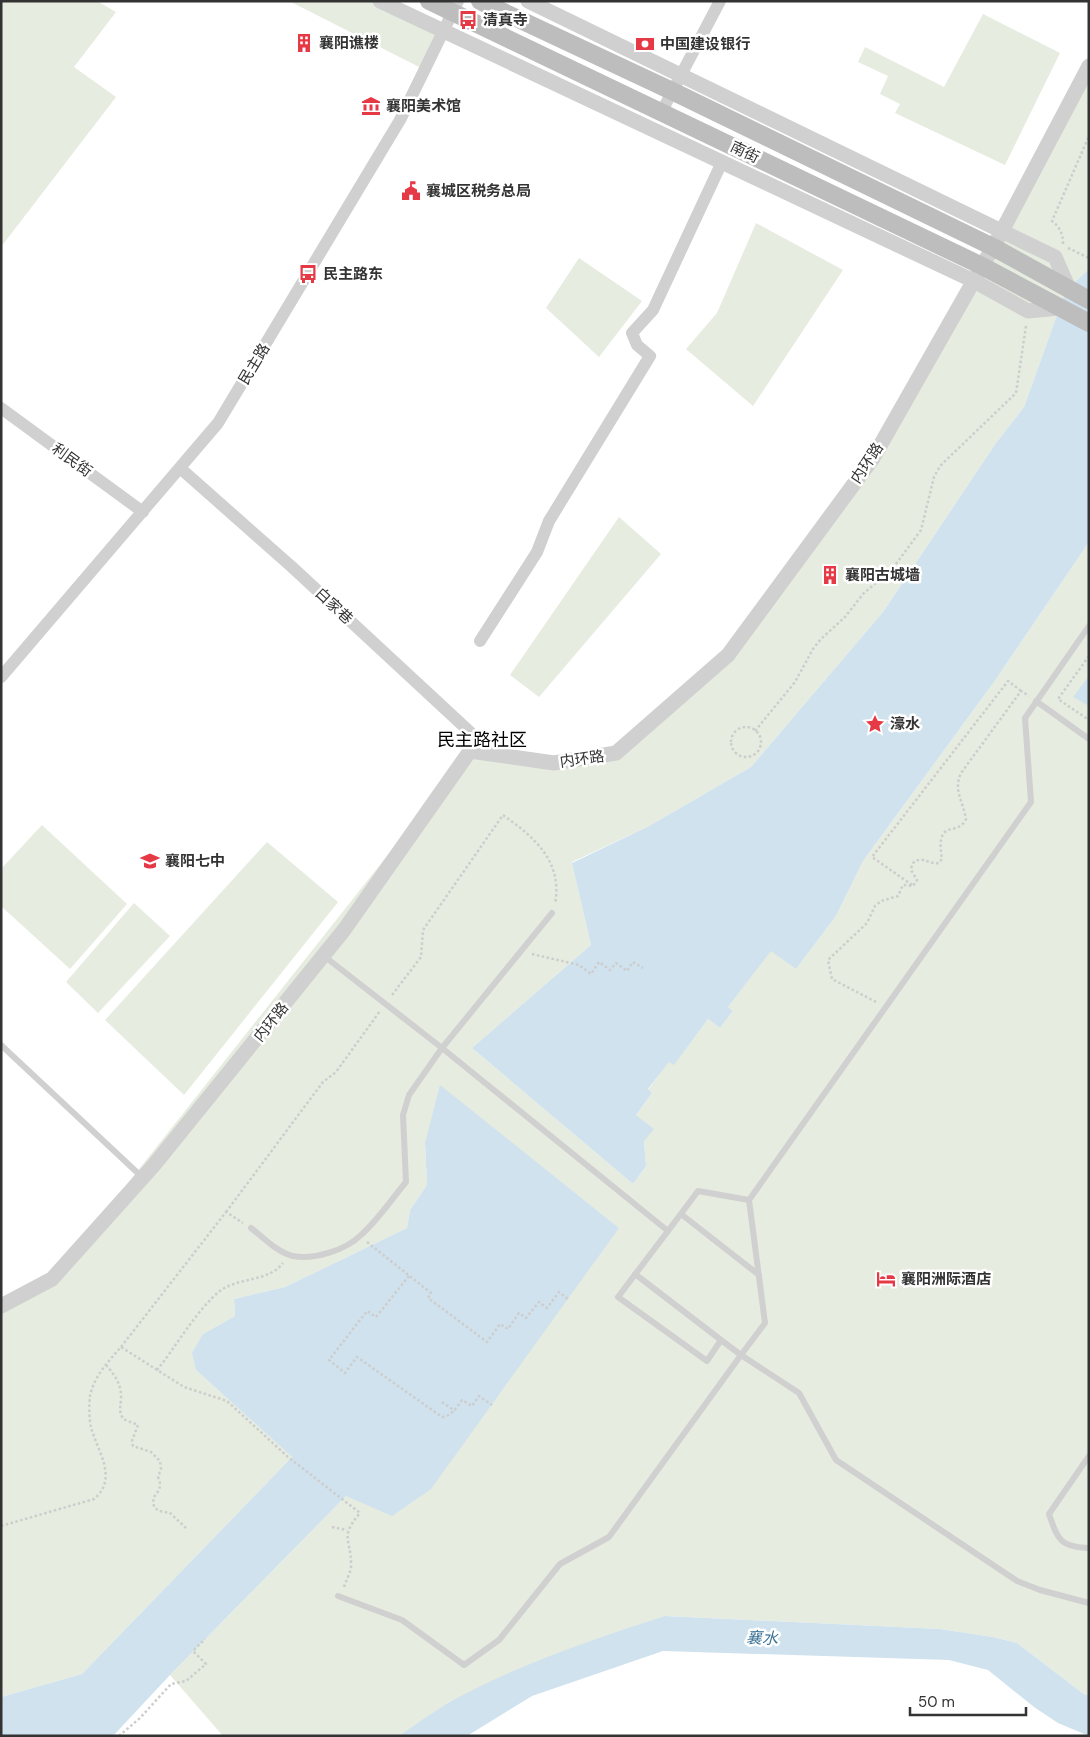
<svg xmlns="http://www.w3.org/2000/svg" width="1090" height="1737" viewBox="0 0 1090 1737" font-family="'DM Sans','Noto Sans SC',sans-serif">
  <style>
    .green { fill: #e6ecdf }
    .water { fill: #cfe2ee }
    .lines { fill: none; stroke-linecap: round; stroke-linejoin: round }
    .path { stroke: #cdcdcd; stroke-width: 2.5; stroke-dasharray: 2.5 2.5; stroke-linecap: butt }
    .service { stroke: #d0d0d0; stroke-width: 6 }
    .minor { stroke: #d0d0d0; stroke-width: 12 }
    .tertiary { stroke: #d0d0d0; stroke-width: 15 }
    .secondary { stroke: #bdbdbd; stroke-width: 18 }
    .labels { text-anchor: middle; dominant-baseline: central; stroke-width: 5; stroke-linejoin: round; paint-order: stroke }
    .poi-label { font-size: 15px; font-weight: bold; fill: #333; stroke: #fff; text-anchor: start }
    .street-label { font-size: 15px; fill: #333; stroke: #fff }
    .water-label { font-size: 16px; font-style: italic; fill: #3f7597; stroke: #fff }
    .quarter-label { font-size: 18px; fill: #000; stroke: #fff }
  </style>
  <rect width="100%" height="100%" fill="#fff"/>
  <path class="green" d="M1,1H97L116,12L74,67L116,97L1,247Z
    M289,1H381L444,32L425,70Z
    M983,14L1060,53L1005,165L895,113L900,104L880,94L888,76L858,62L865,47L944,87Z
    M1089,66V269L1066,290L1024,407L996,443L883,612L751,767L649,826L572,862L591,945L472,1048L633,1184L646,1166L644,1141L636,1115L652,1093L648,1090L669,1061L674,1064L708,1019L720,1028L733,1011L728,1007L771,950L796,969L836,916L863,861L994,682L1089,542V1695H1085L1017,1643L993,1637L940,1629L666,1616L456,1699L399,1736H223L170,1675L346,1496L619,1228L522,1151L425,1143L427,1185L410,1210L407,1228L285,1287L234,1299L235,1316L203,1334L196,1370L292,1457L82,1674L1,1697V1306L52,1279L470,751L554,763L616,753L728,655L873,458Z
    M756,223L843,270L753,406L686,349L717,313Z
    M579,258L642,301L599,357L546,308Z
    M619,517L661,554L539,697L510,675Z
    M42,825L127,904L70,969L1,906V869Z
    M267,842L338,902L184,1095L105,1020Z
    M134,903L170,936L98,1013L66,982Z"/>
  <path class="water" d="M1089,269V542L994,682L863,861L836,916L796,969L771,951L728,1007L733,1011L720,1028L708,1019L674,1065L669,1062L648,1089L652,1093L636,1115L654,1129L644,1141L646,1166L633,1184L472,1048L591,945L572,863L649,826L751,767L883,612L996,443L1024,407L1066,290Z
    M1089,676V706L1073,697Z
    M440,1085L619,1228L431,1489L392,1516L346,1496L170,1675L113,1736H1V1697L82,1674L292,1457L196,1370L192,1353L203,1334L235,1316L234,1299L285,1287L407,1228L410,1210L427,1185L425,1143Z
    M665,1616L940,1629L993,1637L1017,1643L1085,1695H1089V1736L1058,1723L1034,1707L988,1670L949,1660L663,1651L532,1696L467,1736H399C418,1723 437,1709 457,1698C523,1663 594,1639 665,1616Z"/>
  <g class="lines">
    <path class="path" d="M1063,244C1063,234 1060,227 1052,221L1089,136
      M1068,248L1089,258
      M1089,656L1058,699L1089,720
      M731 742a15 15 0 1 1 30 0a15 15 0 1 1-30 0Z
      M755,731L795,682L813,649L821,639L845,617L863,594L893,568L921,530L934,477L940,466L1016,393L1026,326
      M912,885L872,857L1008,681L1021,691
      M532,954L579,965L591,974L599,962L610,970L616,963L627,971L633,962L643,968
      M392,995L421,957L423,930L503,815C534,837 563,861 555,904
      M876,1002L832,979L828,960L867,923L875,906L881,901L898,896L903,885L913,886L917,880L911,870L912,864C922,854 928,865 939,863L942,859C935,816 958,838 966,819C963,801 953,790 961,773L1021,691L1029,696
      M226,1212L323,1082L336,1072L380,1011
      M367,1242L431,1293L428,1298L487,1342L500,1324L508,1329L519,1313L526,1318L539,1302L547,1308L559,1292L568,1299
      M409,1276L376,1317L367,1311L329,1360L345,1373L357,1357L442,1417C452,1416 456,1408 462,1400L472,1406L479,1396L492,1405
      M121,1347L226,1212L243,1223
      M106,1365C115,1375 122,1385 121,1400C120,1409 119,1411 123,1419L138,1425L132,1441L133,1446L151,1452L160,1461L161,1469L158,1477C162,1486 160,1490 153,1498L154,1507L159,1511L170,1513L186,1528
      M157,1370C175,1348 198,1308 220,1291C238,1277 269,1282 283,1263
      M442,1402L455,1411
      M1,1526L94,1499C119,1478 97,1451 91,1427C89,1419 89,1404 90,1396C94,1376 108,1362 121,1347L184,1387L227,1401L288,1457L360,1513C339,1538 351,1538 351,1564C352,1571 346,1580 344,1587
      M332,1527L347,1530
      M119,1736L140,1718L171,1684L186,1681L206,1664L193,1651L205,1639"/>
    <path class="service" d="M1036,701L1089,739
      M552,913L442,1048L668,1231L698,1191L749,1200
      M1,1045L142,1177
      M681,1214L759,1275
      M251,1228C263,1237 278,1253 293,1256C314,1260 346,1250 361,1235C378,1220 391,1200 406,1182L403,1115L409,1095L442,1048L324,956
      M668,1231L618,1297L707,1361L721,1340L741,1355L765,1323L749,1200L1031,802L1025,718L1089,626
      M635,1274L721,1340
      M1089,1456L1049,1514C1058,1540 1060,1547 1089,1548
      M338,1596L402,1620L464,1665L499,1640L560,1564L609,1537L741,1355L799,1393L836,1460L1017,1581L1040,1590L1089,1603"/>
    <path class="minor" d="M662,111L720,1
      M1,408L143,512
      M180,468L292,567L471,733L469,736L470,751
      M480,641L537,552L549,521L650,356L637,345L632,333L653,310L722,162
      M1,677L218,423L400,120L458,1"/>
    <path class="tertiary" d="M380,1L974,281L1028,311L1059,308
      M528,1L1055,257L1070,291
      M1,1306L52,1279L154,1165L344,930L470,751L554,763L616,753L728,655L873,458L1002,231L1089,66"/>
    <path class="secondary" d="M429,1L982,266L1089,323
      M480,1L672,91L993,247L1089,300"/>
  </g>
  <defs>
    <g id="bus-bare" transform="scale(1.5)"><path d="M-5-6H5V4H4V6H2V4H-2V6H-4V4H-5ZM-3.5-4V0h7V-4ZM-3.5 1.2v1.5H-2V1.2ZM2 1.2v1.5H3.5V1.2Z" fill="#e63946" stroke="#fff" stroke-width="2.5" paint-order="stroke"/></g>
    <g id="building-bare" transform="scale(1.5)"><path d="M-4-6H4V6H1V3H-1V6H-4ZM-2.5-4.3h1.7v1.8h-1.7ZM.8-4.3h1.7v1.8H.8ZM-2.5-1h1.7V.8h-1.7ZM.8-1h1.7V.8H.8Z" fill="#e63946" stroke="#fff" stroke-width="2.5" paint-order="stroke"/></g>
    <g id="bank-bare" transform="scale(1.5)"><path d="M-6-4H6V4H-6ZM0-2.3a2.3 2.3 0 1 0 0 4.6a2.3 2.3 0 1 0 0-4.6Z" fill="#e63946" stroke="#fff" stroke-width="2.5" paint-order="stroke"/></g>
    <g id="museum-bare" transform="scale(1.5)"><path d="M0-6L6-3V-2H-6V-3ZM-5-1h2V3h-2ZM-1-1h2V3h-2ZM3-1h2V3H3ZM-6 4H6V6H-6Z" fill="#e63946" stroke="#fff" stroke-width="2.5" paint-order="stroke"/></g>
    <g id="civic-bare" transform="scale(1.5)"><path d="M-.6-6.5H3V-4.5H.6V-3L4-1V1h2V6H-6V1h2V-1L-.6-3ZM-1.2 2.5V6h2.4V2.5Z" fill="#e63946" stroke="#fff" stroke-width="2.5" paint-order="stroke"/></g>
    <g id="sight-bare" transform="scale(1.5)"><path d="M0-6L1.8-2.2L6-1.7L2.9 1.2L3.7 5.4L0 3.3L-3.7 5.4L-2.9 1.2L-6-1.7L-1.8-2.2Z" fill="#e63946" stroke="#fff" stroke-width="2.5" paint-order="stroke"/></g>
    <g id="school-bare" transform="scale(1.5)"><path d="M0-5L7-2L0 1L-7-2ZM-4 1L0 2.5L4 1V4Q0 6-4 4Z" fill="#e63946" stroke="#fff" stroke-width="2.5" paint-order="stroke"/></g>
    <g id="hotel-bare" transform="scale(1.5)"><path d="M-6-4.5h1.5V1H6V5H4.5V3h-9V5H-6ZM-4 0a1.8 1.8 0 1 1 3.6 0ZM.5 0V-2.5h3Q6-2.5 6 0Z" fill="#e63946" stroke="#fff" stroke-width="2.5" paint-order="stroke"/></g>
  </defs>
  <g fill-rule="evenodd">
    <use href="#bus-bare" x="468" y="20"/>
    <use href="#building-bare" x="304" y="43"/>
    <use href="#bank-bare" x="645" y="44"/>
    <use href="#museum-bare" x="371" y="106"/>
    <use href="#civic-bare" x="411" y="191"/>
    <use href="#bus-bare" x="308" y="274"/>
    <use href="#building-bare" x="830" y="575"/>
    <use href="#sight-bare" x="875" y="724"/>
    <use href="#school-bare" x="150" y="861"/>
    <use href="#hotel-bare" x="886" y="1279"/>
  </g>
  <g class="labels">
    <g class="poi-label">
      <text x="483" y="20">清真寺</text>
      <text x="319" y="43">襄阳谯楼</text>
      <text x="660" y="44">中国建设银行</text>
      <text x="386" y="106">襄阳美术馆</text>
      <text x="426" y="191">襄城区税务总局</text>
      <text x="323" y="274">民主路东</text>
      <text x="845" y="575">襄阳古城墙</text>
      <text x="890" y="724">濠水</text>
      <text x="165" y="861">襄阳七中</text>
      <text x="901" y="1279">襄阳洲际酒店</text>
    </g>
    <g class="street-label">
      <text transform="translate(745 152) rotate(26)">南街</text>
      <text transform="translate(254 364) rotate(-59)">民主路</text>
      <text transform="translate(72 460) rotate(36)">利民街</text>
      <text transform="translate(867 463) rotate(-56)">内环路</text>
      <text transform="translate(334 606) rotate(43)">白家巷</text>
      <text transform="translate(582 759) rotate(-8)">内环路</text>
      <text transform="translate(271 1022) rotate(-51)">内环路</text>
    </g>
    <g class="water-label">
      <text transform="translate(762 1638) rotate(2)">襄水</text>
    </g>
    <g class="quarter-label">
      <text x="482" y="740">民主路社区</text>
    </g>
  </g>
  <rect width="1090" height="1737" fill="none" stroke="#333333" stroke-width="5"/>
  <path d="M910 1707v8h116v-8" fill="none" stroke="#333333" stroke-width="2.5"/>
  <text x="918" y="1707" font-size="15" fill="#333333" stroke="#ffffff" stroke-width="4" paint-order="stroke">50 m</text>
</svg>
